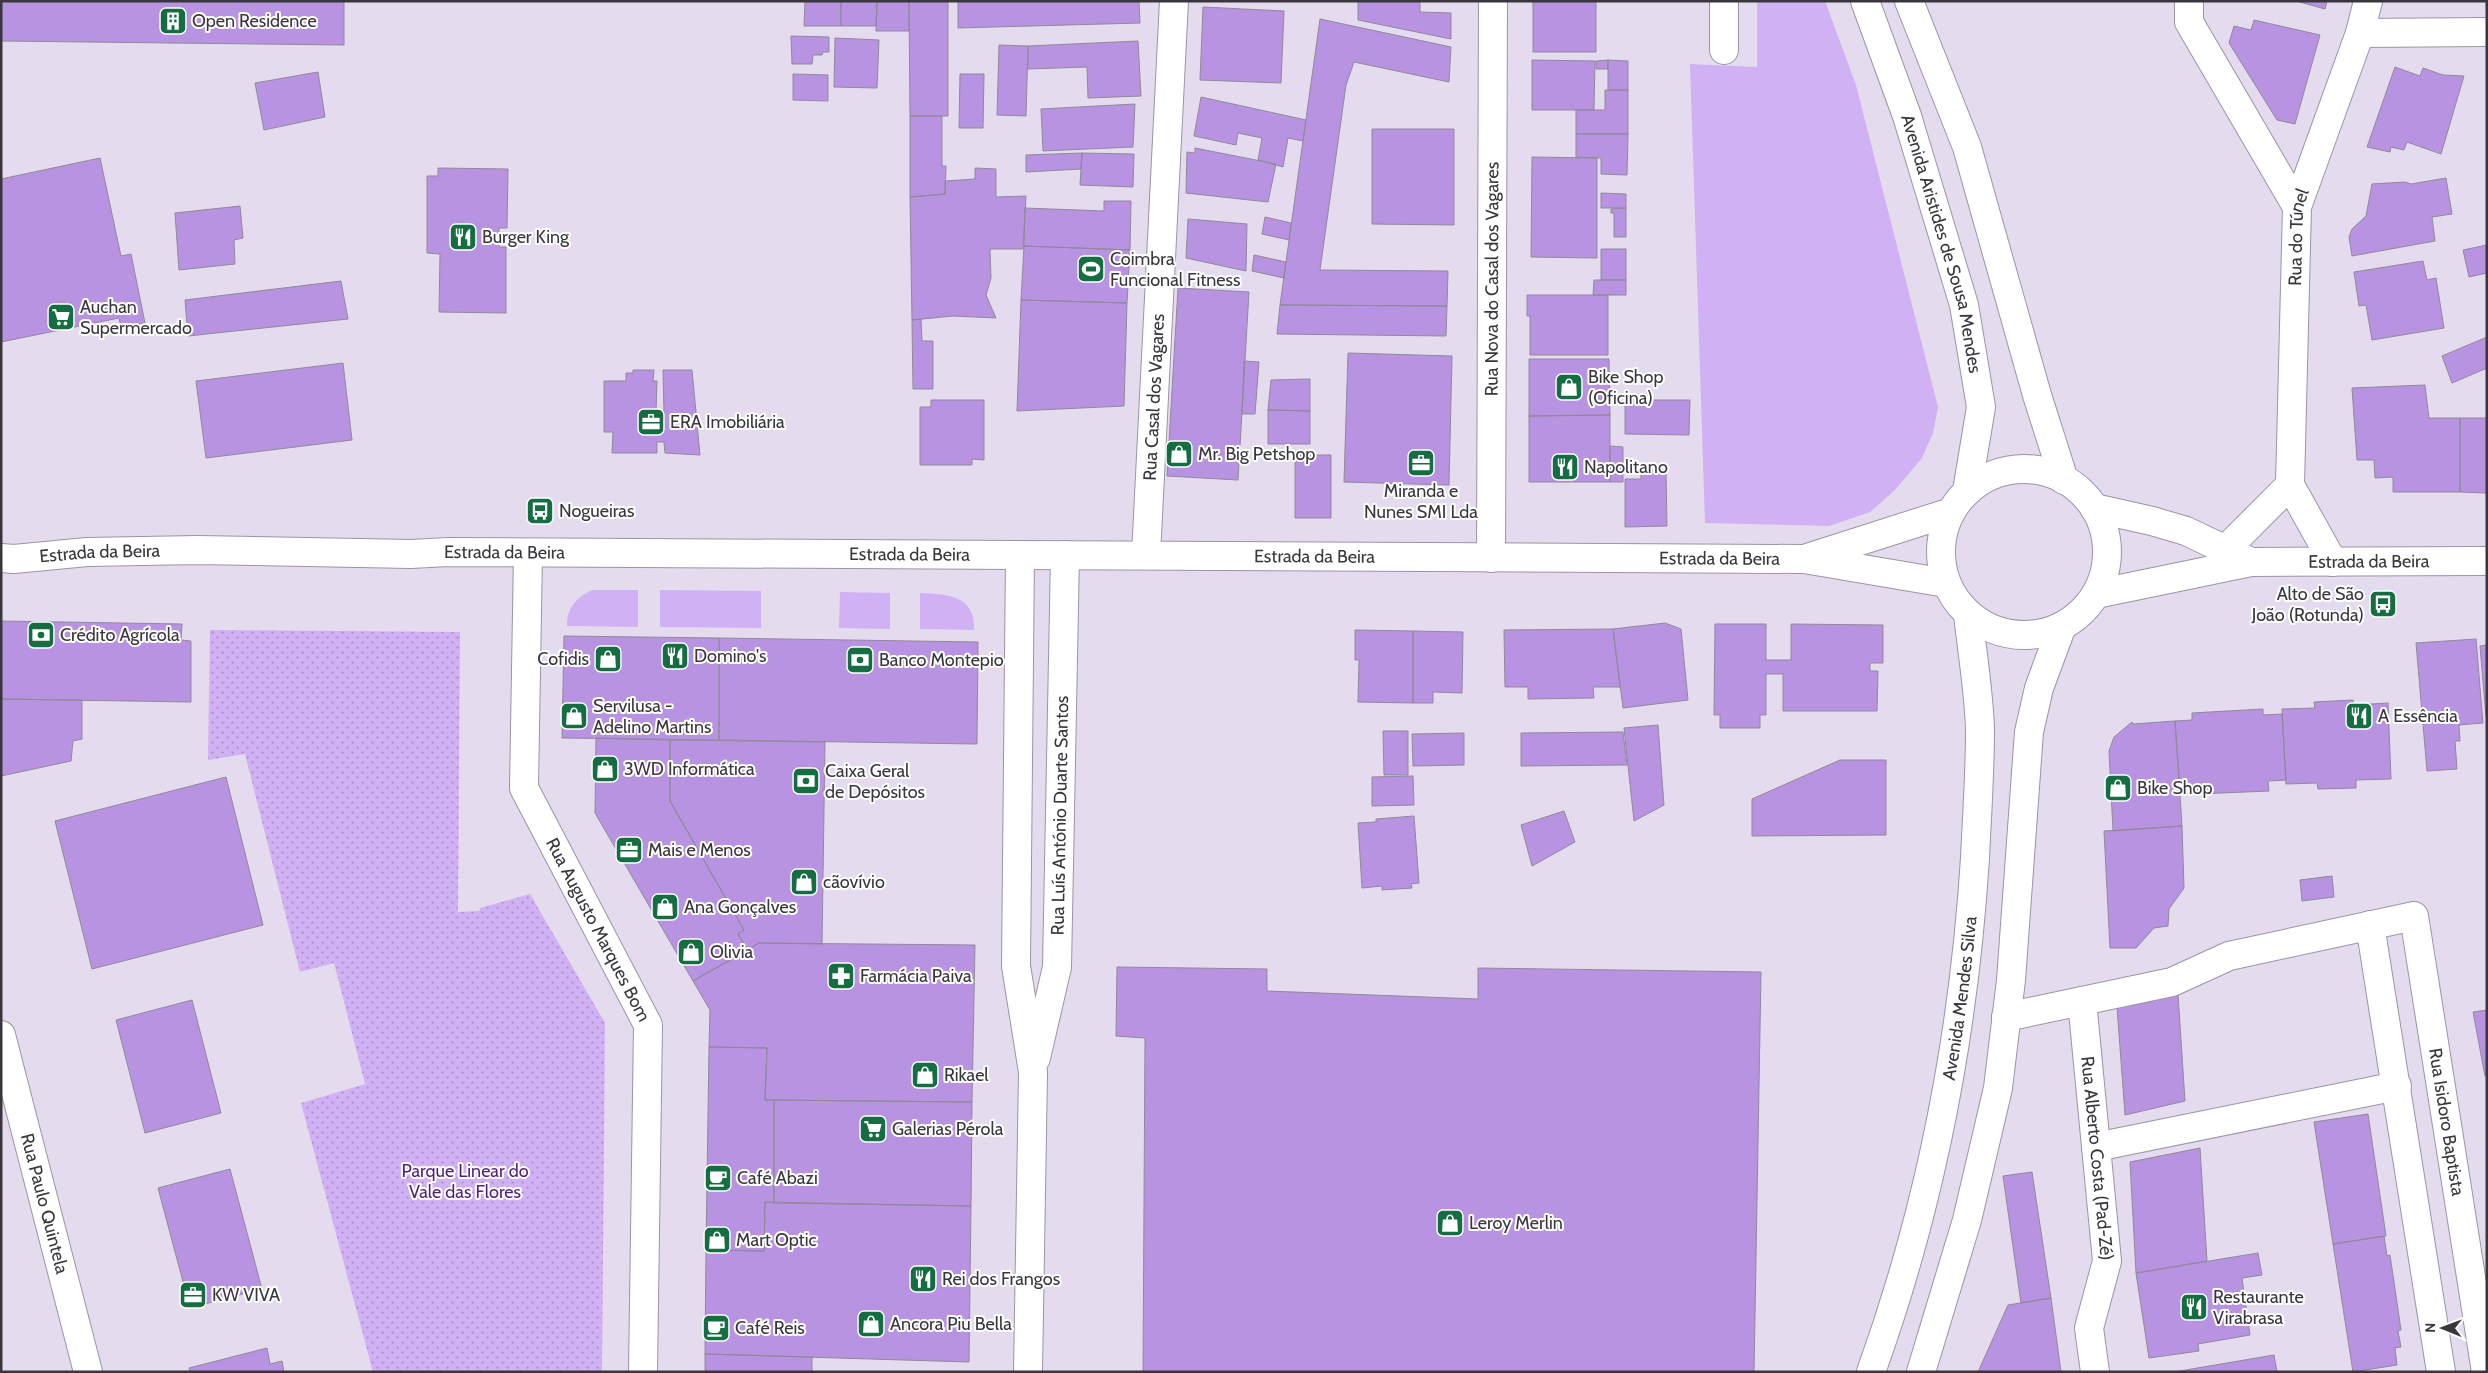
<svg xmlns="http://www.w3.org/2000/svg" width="2488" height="1373" viewBox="0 0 2488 1373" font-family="Cabin,sans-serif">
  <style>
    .green { fill: #d0b1f4 }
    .park { fill: url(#park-dots) }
    .building { fill: #b793e1; stroke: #91899a }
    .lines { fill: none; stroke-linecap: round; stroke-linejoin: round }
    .street-casing { stroke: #9b94a4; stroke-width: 30 }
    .secondary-casing { stroke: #9b94a4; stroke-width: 30 }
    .primary-casing { stroke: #9b94a4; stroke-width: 30 }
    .street { stroke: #fff; stroke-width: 28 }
    .secondary { stroke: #fff; stroke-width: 28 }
    .primary { stroke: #fff; stroke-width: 28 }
    .labels { text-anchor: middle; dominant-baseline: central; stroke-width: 4; stroke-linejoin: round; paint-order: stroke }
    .poi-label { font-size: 18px; fill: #39363d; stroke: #fff; text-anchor: start }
    .street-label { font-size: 18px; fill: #39363d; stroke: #fff }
    .park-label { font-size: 18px; fill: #521f7a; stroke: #fff }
  </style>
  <defs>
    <pattern id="park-dots" width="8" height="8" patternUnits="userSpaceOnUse" patternTransform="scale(1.25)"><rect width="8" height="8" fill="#d0b1f4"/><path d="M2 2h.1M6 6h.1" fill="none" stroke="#aa91c7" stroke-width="1.8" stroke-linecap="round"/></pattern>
  </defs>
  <rect width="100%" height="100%" fill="#e4dcee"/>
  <path class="green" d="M1757,1H1825L1856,85L1938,407L1933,433L1922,458L1895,490L1870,512L1829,526L1705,523L1690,64L1757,67Z
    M593,590H638V627L567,626C567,608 576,597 593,590Z
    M660,590L761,591V628L660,627Z
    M840,592L890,593V629L839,628Z
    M920,593C946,594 976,595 974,630L920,629Z"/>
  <path class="park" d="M210,630L460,632L458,912L479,911L480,908L530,894L605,1023L602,1372H373L301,1103L365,1084L334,963L300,972L245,754L208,760Z"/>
  <path class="building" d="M1,1H344V45L1,41Z
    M805,1H841V26H804Z
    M841,1H877L876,26H841Z
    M877,1H909V31H876Z
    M909,1H948V116H910Z
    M958,1H1139L1140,23L958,28Z
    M1358,1H1420V12L1451,13V39L1358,20Z
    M1533,1H1596V52H1533Z
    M2296,1H2327L2325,9Z
    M1203,7L1284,11L1281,83L1200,80Z
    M1320,19L1451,47L1449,82L1354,62L1346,85L1320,270L1448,271L1447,306L1280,305Z
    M2254,20L2320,35L2295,124L2277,120L2229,43L2234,26L2251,30Z
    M791,36L829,37V52H823L822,55H813L812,64H792Z
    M835,38L879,40L877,88L834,87Z
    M1138,41L1141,96L1088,98L1087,67L1028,69V46Z
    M999,45L1028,46L1026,116L997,115Z
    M1532,60L1595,61L1594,110H1532Z
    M1608,60L1628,61V90H1608Z
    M1608,60V69H1596V61Z
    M2395,67L2420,76L2423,68L2443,75L2464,76L2441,154L2407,142L2404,150L2391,147L2390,152L2367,147Z
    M318,72L325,117L264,130L255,83Z
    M793,74L828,75V101L793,100Z
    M960,74H984L983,128H959Z
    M1605,90H1628V134H1576V110H1605Z
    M1201,97L1306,120L1303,141L1288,138L1283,167L1258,160L1262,138L1238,133L1236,145L1194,136Z
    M1135,104L1133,147L1043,151L1041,109Z
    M910,116H942V166H946L945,194L910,197Z
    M1372,129H1454V225L1372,224Z
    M1576,134H1628L1627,175L1601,174V158L1576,157Z
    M1195,148L1276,164L1268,202L1186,193L1187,152L1195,153Z
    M1082,153L1081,169L1026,172V155Z
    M1082,153L1134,154L1133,187L1080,185Z
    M1532,157L1597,158V258L1531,257Z
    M100,158L121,256L131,254L145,323L121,328L119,318L1,342V179Z
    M438,168L508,169L507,228H499V247H506V313L439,312L440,254L427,253V176H438Z
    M975,168L996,169V197L1026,196L1023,249H990L991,278L986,295L996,318L953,316L912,320L910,197L945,194V181L975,179Z
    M2446,178L2452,214L2432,217L2435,241L2352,256L2349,237L2352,229L2366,216L2372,184L2405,182L2411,184Z
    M1601,193L1626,194V208H1601Z
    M1104,201H1131L1130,250L1024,246L1025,208L1104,211Z
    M240,206L243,238L234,240L235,264L179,270L175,213Z
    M1626,208V237H1614V213H1611V209Z
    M1265,217L1291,223L1289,240L1262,234Z
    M1188,219L1247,224L1246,271L1186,258Z
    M2487,245V273L2469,277L2463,250Z
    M1024,246L1130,250L1127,303L1021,300Z
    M1601,249H1626V280H1601Z
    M1254,255L1286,262L1284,278L1252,271Z
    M2423,261L2427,280L2436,278L2444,328L2372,340L2366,305L2359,306L2354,272Z
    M1594,280H1626V295H1593Z
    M341,281L348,319L188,336L185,300Z
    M1178,288L1249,292L1238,480L1167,476Z
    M1527,295H1608V355H1530V316H1527Z
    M1021,300L1127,303L1124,406L1017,411Z
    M1280,305L1447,306L1446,336L1277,334Z
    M921,319L922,341H933V389H913L912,320Z
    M2487,337V368L2452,383L2442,356Z
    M1348,353L1452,356L1449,485L1344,482Z
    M1529,359H1609L1610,415L1529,416Z
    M1244,361L1259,362L1255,414H1242Z
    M343,363L352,440L206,458L196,381Z
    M633,370H654L653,381H657L656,412H664L663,370H692L700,455L665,453L664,442H657V453H612L613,432H604V381H626V373H633Z
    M1310,379V411L1268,410L1271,380Z
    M2425,385L2429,418H2460V492H2393V477L2375,478L2374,460H2357L2352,388Z
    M931,400H984V460L972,459V465H920V407H931Z
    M1625,400H1690L1689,435L1625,434Z
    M1268,410L1310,411V444H1268Z
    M1610,415V482H1529V416Z
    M2460,418H2487V493L2460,492Z
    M1610,446L1623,447V482H1610Z
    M1295,455H1331V518H1295Z
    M1641,470H1666L1667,526L1625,527V479H1641Z
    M1,621L182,624L181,640L191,641V702L1,699Z
    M1665,623L1681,629L1688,700L1623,708L1613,629Z
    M1715,624H1766V660H1791V624L1883,625V663H1870V671H1878L1877,711H1783V674H1766V715H1760V728H1720V715H1714Z
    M1613,629L1620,687H1593L1594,698L1528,699V687H1505L1504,630Z
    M1355,630L1413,631V703L1358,702L1359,660H1355Z
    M1413,631L1463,632L1462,693L1433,692V703H1413Z
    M564,636L719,638V740L562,738Z
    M719,638L978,642L977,744L719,740Z
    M2476,639L2483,723L2459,725L2460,741H2455L2457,769L2427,771L2416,643Z
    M2487,645V717H2486L2480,646Z
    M1,699L82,700V739L73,741L71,761L1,776Z
    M2353,700L2354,705L2388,703L2391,779L2356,780V788L2318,789L2317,783L2286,784L2282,709L2315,708L2314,702Z
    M2263,709V715L2282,714L2286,780L2268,781L2269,791L2198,794L2197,787L2180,788L2175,721L2192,720V713Z
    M2175,721L2182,826L2113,831L2109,751L2114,737L2132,722L2133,724Z
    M1658,725L1664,805L1634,821L1624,728Z
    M1383,731H1408V775H1384Z
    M1623,732L1627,765L1521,766V733Z
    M1464,733V765L1413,766L1412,734Z
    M596,738L670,740V801L744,930L738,934L748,950L693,981L595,813Z
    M670,740L825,742L822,944L759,943L748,950L738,934L744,930L670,801Z
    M1840,760H1886V835L1752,836V799Z
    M1413,776L1414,805L1372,806V777Z
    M226,777L263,925L92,969L55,821Z
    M1564,811L1575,842L1532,866L1521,825Z
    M1414,816L1419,883L1411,884L1412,888L1382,890V886L1362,888L1358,823L1376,822V819Z
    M2182,826L2184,888L2169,909L2168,926L2154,928L2136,948H2110L2104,831Z
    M2332,876L2334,897L2302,901L2300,880Z
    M759,943L975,945L972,1102L765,1100L767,1048L709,1047L710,1010L693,981Z
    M1117,967L1267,969V991L1478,999V968L1761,972L1754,1372H1143L1145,1038L1116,1036Z
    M2178,994L2185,1101L2125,1115L2117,1007Z
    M192,1000L221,1113L145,1133L116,1020Z
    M2487,1010V1076H2485L2473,1012Z
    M709,1047L767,1048L765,1100H774V1203L765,1202L764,1251L706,1250Z
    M774,1100L972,1102L971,1206L774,1203Z
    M2368,1114L2386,1236L2333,1244L2314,1122Z
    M2200,1148L2207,1261L2136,1273L2130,1162Z
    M230,1169L262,1289L190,1308L158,1188Z
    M2032,1172L2051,1298L2021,1303L2003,1176Z
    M765,1202L971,1206L969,1362L705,1354L706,1250L764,1251Z
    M2384,1236L2387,1256L2390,1255L2401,1330L2398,1331L2401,1347L2395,1348L2397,1365L2353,1372L2333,1244Z
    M2258,1253L2262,1275L2242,1278L2250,1335L2198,1344L2199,1351L2149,1358L2136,1273Z
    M2051,1298L2061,1372H1978L2008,1305Z
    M267,1348L270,1364L282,1361L284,1372H190L189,1368Z
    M705,1354L812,1357V1372H705Z
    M2274,1355L2277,1372H2174Z"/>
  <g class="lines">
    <g class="street-casing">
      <g id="street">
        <path d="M2189,1V22L2297,207"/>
        <path d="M2360,33L2487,32"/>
        <path d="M1724,50V1"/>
        <path id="s1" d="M2290,485L2297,207L2360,33L2368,1"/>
        <path d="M2290,485L2333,562"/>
        <path d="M2225,550L2290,485"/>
        <path id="s2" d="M528,553L524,788L648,1025L643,1372"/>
        <path d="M1020,555L1016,966L1033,1072L1028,1372"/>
        <path id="s3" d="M1146,555L1174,1"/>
        <path id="s4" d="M1491,558L1493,1"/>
        <path d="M2370,925L2441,1372"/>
        <path id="s5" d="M2082,1001L2107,1261L2089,1328L2095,1372"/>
        <path id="s6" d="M2006,1017L2172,982L2229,956L2414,916L2486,1372"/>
        <path id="s7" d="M1036,1058L1057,967L1065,555"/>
        <path d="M2096,1147L2397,1086"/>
      </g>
    </g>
    <g class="secondary-casing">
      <g id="secondary">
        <path d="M2094,508L2152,521L2186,531L2251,562"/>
        <path id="s8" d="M1,558L14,559L87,552L197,550L411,554L448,552L1804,559L1946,583"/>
        <path d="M1807,558L1951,512"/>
        <path id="s9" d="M2096,594L2251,562L2487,561"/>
        <path id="s10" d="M1,1035L88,1372"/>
      </g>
    </g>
    <g class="primary-casing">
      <g id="primary">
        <path id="s11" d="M1865,1L1907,116L1964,305L1981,407L1967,491"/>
        <path d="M1909,1L1967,147L2037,395L2064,480"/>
        <circle cx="2024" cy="552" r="83"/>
        <path id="s12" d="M1871,1372C1931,1206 1964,1033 1975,858C1977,815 1980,773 1980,730C1979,692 1972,652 1968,614"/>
        <path d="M1921,1372L1967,1220L1998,1088L2011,980L2029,732L2039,688L2062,626"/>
      </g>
    </g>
    <use href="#street" class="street"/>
    <use href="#secondary" class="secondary"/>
    <use href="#primary" class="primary"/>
  </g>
  <defs>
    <g id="building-square" transform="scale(1.4375)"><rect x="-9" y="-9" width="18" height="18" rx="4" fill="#156e41" stroke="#fff"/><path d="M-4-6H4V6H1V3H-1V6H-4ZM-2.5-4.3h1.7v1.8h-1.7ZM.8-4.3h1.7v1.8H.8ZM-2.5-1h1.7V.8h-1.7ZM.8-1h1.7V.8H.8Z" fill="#fff"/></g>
    <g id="restaurant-square" transform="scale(1.4375)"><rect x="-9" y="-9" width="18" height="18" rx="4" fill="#156e41" stroke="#fff"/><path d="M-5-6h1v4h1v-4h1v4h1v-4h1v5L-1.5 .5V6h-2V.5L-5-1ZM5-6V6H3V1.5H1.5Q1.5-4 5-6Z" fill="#fff"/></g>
    <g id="stadium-square" transform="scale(1.4375)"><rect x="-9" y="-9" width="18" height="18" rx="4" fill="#156e41" stroke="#fff"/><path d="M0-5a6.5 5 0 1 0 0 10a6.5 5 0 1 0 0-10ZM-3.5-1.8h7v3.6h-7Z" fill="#fff"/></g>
    <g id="supermarket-square" transform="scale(1.4375)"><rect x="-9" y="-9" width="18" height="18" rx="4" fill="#156e41" stroke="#fff"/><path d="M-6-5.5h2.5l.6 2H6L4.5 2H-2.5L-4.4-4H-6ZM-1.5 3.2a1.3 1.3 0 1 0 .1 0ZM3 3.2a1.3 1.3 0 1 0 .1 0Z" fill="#fff"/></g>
    <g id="shop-square" transform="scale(1.4375)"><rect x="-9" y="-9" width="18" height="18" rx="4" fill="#156e41" stroke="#fff"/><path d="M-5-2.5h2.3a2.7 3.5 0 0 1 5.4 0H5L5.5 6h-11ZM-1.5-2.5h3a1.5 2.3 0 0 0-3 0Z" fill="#fff"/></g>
    <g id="office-square" transform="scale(1.4375)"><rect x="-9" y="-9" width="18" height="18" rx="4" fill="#156e41" stroke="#fff"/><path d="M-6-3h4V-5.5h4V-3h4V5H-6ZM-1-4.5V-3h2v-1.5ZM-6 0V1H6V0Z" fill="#fff"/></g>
    <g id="bus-square" transform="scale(1.4375)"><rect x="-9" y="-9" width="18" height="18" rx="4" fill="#156e41" stroke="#fff"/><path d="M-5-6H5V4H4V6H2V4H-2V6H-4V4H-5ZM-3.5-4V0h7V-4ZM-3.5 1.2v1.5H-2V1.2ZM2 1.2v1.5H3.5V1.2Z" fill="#fff"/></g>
    <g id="bank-square" transform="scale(1.4375)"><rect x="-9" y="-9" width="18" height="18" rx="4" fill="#156e41" stroke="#fff"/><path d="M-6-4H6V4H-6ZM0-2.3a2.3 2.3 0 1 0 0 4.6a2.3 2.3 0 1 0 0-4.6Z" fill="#fff"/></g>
    <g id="pharmacy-square" transform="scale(1.4375)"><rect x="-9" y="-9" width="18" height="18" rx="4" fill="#156e41" stroke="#fff"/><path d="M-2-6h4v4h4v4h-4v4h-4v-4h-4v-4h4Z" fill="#fff"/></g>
    <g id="cafe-square" transform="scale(1.4375)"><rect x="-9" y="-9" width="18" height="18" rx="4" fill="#156e41" stroke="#fff"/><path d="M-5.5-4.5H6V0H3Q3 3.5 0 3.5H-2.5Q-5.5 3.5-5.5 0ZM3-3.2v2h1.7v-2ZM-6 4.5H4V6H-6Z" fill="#fff"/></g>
  </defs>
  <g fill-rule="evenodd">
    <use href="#building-square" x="173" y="21"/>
    <use href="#restaurant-square" x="463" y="237"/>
    <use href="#stadium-square" x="1091" y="269"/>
    <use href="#supermarket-square" x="61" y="317"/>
    <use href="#shop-square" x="1569" y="387"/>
    <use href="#office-square" x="651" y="422"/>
    <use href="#shop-square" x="1179" y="454"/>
    <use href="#office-square" x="1421" y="463"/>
    <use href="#restaurant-square" x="1565" y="467"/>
    <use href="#bus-square" x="540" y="511"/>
    <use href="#bus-square" x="2383" y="604"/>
    <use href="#bank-square" x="41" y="635"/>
    <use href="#restaurant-square" x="675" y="656"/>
    <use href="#shop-square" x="608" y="659"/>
    <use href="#bank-square" x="860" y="660"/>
    <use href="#shop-square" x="574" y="716"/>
    <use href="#restaurant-square" x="2359" y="716"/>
    <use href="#shop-square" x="605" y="769"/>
    <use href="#bank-square" x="806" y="781"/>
    <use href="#shop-square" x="2118" y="788"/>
    <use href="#office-square" x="629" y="850"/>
    <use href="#shop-square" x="804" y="882"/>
    <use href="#shop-square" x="665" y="907"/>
    <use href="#shop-square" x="691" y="952"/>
    <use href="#pharmacy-square" x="841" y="976"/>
    <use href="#shop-square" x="925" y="1075"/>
    <use href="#supermarket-square" x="873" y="1129"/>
    <use href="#cafe-square" x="718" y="1178"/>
    <use href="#shop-square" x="1450" y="1223"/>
    <use href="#shop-square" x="717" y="1240"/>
    <use href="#restaurant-square" x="923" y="1279"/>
    <use href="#office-square" x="193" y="1295"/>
    <use href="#restaurant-square" x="2194" y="1307"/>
    <use href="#shop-square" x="871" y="1324"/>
    <use href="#cafe-square" x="716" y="1328"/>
  </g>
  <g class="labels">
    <g class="poi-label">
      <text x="192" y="21">Open Residence</text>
      <text x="482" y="237">Burger King</text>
      <text x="1110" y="259">Coimbra<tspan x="1110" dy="21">Funcional Fitness</tspan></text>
      <text x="80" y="307">Auchan<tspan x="80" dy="21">Supermercado</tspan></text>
      <text x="1588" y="377">Bike Shop<tspan x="1588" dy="21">(Oficina)</tspan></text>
      <text x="670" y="422">ERA Imobiliária</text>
      <text x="1198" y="454">Mr. Big Petshop</text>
      <text x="1584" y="467">Napolitano</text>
      <text x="1421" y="491" text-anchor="middle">Miranda e<tspan x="1421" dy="21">Nunes SMI Lda</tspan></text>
      <text x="559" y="511">Nogueiras</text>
      <text x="2364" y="594" text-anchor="end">Alto de São<tspan x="2364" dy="21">João (Rotunda)</tspan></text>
      <text x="60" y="635">Crédito Agrícola</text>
      <text x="694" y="656">Domino's</text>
      <text x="589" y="659" text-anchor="end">Cofidis</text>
      <text x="879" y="660">Banco Montepio</text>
      <text x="593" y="706">Servilusa -<tspan x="593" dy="21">Adelino Martins</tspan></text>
      <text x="2378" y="716">A Essência</text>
      <text x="624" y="769">3WD Informática</text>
      <text x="825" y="771">Caixa Geral<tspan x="825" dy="21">de Depósitos</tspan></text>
      <text x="2137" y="788">Bike Shop</text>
      <text x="648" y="850">Mais e Menos</text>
      <text x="823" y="882">cãovívio</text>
      <text x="684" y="907">Ana Gonçalves</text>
      <text x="710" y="952">Olivia</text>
      <text x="860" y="976">Farmácia Paiva</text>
      <text x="944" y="1075">Rikael</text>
      <text x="892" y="1129">Galerias Pérola</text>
      <text x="737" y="1178">Café Abazi</text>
      <text x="1469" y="1223">Leroy Merlin</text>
      <text x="736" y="1240">Mart Optic</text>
      <text x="942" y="1279">Rei dos Frangos</text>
      <text x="212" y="1295">KW VIVA</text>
      <text x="2213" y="1297">Restaurante<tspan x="2213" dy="21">Virabrasa</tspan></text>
      <text x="890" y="1324">Ancora Piu Bella</text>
      <text x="735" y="1328">Café Reis</text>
    </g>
    <g class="street-label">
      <text stroke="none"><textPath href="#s1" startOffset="248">Rua do Túnel</textPath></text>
      <text stroke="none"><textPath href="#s11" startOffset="255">Avenida Aristides de Sousa Mendes</textPath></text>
      <text stroke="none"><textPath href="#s4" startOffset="279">Rua Nova do Casal dos Vagares</textPath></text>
      <text stroke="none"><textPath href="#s3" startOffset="158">Rua Casal dos Vagares</textPath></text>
      <text stroke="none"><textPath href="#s8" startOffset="504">Estrada da Beira</textPath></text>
      <text stroke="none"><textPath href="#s8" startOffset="99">Estrada da Beira</textPath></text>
      <text stroke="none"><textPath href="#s8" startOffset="909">Estrada da Beira</textPath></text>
      <text stroke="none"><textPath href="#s8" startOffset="1314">Estrada da Beira</textPath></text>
      <text stroke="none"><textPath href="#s8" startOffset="1719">Estrada da Beira</textPath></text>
      <text stroke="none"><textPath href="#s9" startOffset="276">Estrada da Beira</textPath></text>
      <text stroke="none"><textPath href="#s7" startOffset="245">Rua Luís António Duarte Santos</textPath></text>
      <text stroke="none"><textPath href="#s2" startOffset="395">Rua Augusto Marques Bom</textPath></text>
      <text stroke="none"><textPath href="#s12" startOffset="385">Avenida Mendes Silva</textPath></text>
      <text stroke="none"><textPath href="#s6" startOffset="630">Rua Isidoro Baptista</textPath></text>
      <text stroke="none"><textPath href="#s5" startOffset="158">Rua Alberto Costa (Pad-Zé)</textPath></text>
      <text stroke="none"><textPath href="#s10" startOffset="174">Rua Paulo Quintela</textPath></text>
    </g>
    <g class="park-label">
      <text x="465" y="1171">Parque Linear do<tspan x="465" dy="21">Vale das Flores</tspan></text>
    </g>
  </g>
  <rect width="2488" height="1373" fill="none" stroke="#39363d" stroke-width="5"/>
  <g transform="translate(2443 1328) rotate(271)" stroke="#ffffff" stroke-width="4" paint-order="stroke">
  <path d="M0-4L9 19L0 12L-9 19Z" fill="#39363d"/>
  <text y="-8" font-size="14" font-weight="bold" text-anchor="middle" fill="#39363d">N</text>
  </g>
</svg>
